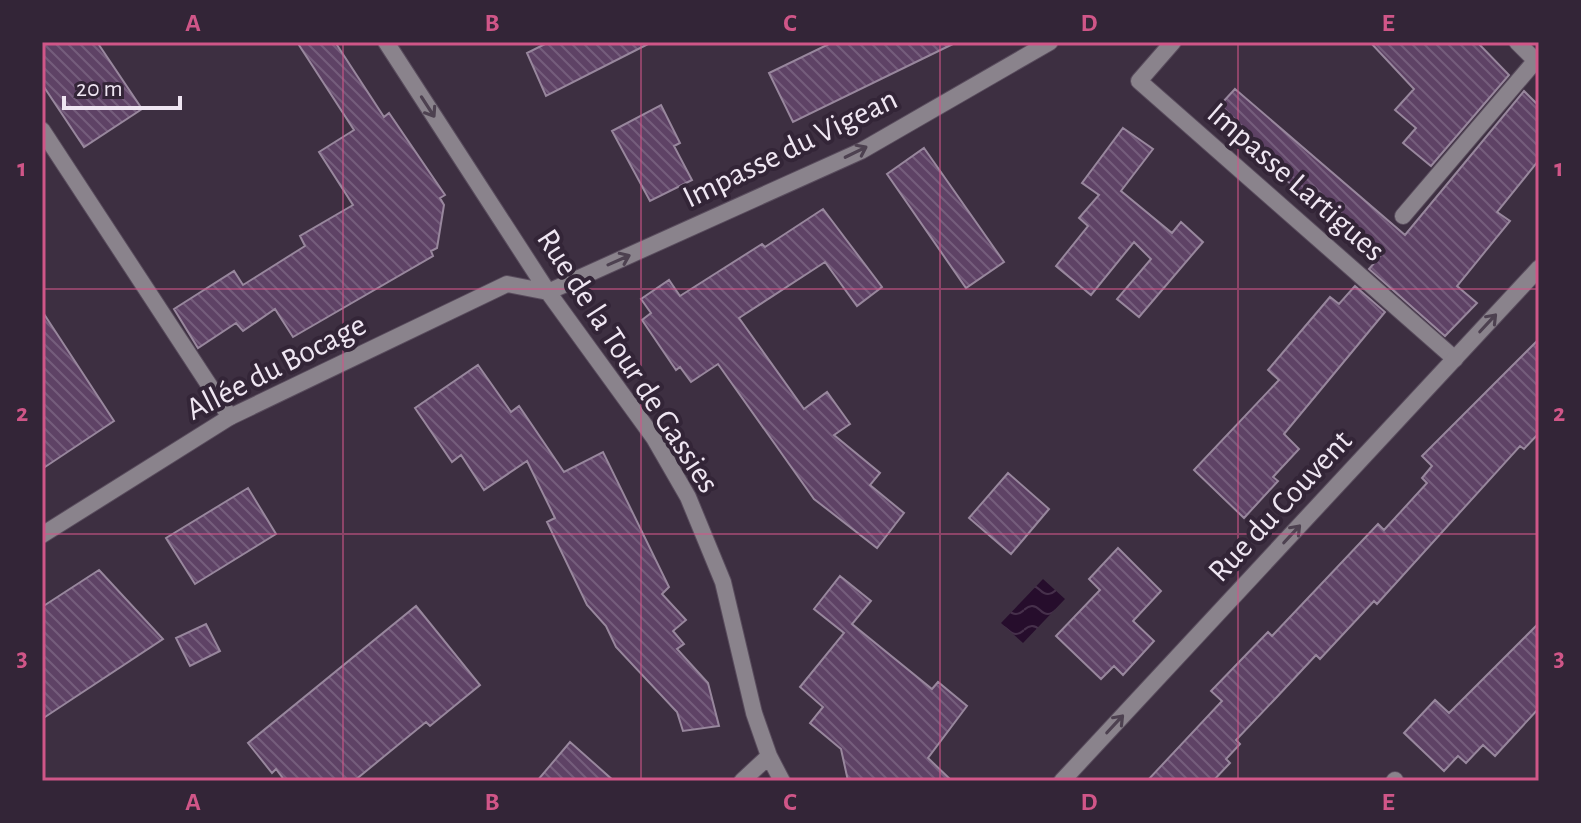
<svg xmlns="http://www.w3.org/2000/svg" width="1581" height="823" viewBox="0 0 1581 823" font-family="'Alegreya Sans',sans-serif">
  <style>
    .water { fill: url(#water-waves) }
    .building { fill: url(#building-back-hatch); stroke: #98879d; stroke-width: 2 }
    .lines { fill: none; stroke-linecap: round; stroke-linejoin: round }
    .lane-casing { stroke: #594c5d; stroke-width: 18 }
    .street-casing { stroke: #594c5d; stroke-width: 18 }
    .lane { stroke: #8a838c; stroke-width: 16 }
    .street { stroke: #8a838c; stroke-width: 16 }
    .oneway { stroke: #4d4150 }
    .grid { fill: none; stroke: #d05688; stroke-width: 2; stroke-opacity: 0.55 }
    .labels { text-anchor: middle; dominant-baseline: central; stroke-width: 8; stroke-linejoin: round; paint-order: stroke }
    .street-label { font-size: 32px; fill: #efe6f2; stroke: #332537 }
    .neatline { fill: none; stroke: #d05688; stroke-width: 3 }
    .grid-label { font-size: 26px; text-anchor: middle; font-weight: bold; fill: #d05688 }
  </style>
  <defs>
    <pattern id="water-waves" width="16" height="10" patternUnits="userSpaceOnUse" patternTransform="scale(2)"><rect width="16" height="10" fill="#260d2c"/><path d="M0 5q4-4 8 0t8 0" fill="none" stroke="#46304b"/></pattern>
    <pattern id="building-back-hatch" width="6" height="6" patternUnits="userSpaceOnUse" patternTransform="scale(2)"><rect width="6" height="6" fill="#5e4265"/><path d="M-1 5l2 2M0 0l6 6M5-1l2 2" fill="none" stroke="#755d7c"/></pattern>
  </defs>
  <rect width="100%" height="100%" fill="#3d2f41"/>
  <path class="water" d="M1043,579L1065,599L1023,643L1001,623Z"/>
  <path class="building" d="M42,42H97L142,109L84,147L42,84Z
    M297,42H335L384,117L389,113L445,195L440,198L444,205L437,248L431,251L433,256L293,337L275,309L243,331L236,323L198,348L174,309L234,271L243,285L305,246L300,236L353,205L319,152L354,130Z
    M549,42H652L546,96L527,53Z
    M833,42H957L793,122L769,73Z
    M1370,42H1477L1509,75L1431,166L1403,143L1416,128L1395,110L1414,89Z
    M1235,89L1405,235L1524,91L1539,106V160L1497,212L1510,221L1457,286L1477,303L1445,336L1369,269L1382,254L1305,189L1301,193L1262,159L1260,162L1209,117Z
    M661,105L680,143L674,146L692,180L650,201L612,131Z
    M1123,128L1153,149L1121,191L1172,233L1181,222L1203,242L1139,317L1117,299L1151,259L1134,242L1091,295L1056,266L1088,226L1079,218L1099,195L1082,183Z
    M924,148L1004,262L966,288L887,174Z
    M823,209L882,287L857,306L825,262L739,318L804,409L827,392L850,424L834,435L880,473L870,485L904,513L877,548L814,499L718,364L691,382L680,367L676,370L642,320L651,313L641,299L669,280L680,296L762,244L765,247Z
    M1355,286L1385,312L1284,434L1299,449L1273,477L1278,481L1244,518L1194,470L1279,380L1268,370L1330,297L1339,304Z
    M42,311L114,421L42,469Z
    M1539,339V433L1524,449L1520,446L1377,604L1374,601L1320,659L1316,655L1275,699L1236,740L1240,744L1226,759L1230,763L1213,781H1147L1222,701L1211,691L1268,632L1272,636L1378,524L1384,530L1427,483L1422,478L1432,466L1422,456Z
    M478,365L511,412L519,406L564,472L603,452L669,587L662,594L686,620L673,631L684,644L677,649L708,683L719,726L683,731L677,712L616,647L606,626L587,605L547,522L555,518L527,461L484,490L461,455L452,462L415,408Z
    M1008,473L1049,509L1011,554L969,518Z
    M248,488L276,534L195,584L166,538Z
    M1118,548L1161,591L1133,621L1154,641L1123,675L1114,666L1101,679L1056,636L1100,590L1089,579Z
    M99,570L163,639L42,719V607Z
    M840,576L871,601L852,624L932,689L938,682L967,706L928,758L952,781H848L841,749L810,723L823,707L800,687L844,633L814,609Z
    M416,606L480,685L430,726L426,722L354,781H285L276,769L272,773L248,743Z
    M1539,623V708L1495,756L1483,745L1466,763L1458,756L1444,771L1404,733L1435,700L1449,713Z
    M206,624L220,651L190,666L176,638Z
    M570,742L614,781H537Z"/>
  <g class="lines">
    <g class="lane-casing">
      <path id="lane" d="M1173,42L1139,81L1455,359
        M42,130L230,417
        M1394,781L1395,780"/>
    </g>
    <g class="street-casing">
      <path id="street" d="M386,42L548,292L654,438L688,497L723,582L754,713L769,756L782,781
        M1517,42L1539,64
        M1403,216L1536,60
        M548,292L861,151L1050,42
        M42,535L230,417L507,284L548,292
        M742,781L769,756
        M1062,781L1539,268"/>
    </g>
    <use href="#lane" class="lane"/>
    <use href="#street" class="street"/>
  </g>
  <defs><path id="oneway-shaft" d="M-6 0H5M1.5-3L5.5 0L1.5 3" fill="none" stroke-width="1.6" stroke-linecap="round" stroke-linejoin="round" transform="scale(2)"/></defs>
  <g class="oneway">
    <use href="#oneway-shaft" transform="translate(428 107) rotate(57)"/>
    <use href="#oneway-shaft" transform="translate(856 152) rotate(-26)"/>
    <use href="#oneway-shaft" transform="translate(619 260) rotate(-24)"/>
    <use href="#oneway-shaft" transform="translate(1488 323) rotate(-47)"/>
    <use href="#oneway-shaft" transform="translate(1292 534) rotate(-47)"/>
    <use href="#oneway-shaft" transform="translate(1115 724) rotate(-47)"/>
  </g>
  <path class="grid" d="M343,42V781M641,42V781M940,42V781M1238,42V781M42,289H1539M42,534H1539"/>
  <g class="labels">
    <g class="street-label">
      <text transform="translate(790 148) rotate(-26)">Impasse du Vigean</text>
      <text transform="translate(1296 182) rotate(41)">Impasse Lartigues</text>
      <text transform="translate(628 361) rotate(57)">Rue de la Tour de Gassies</text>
      <text transform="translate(276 367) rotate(-27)">Allée du Bocage</text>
      <text transform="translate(1280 506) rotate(-47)">Rue du Couvent</text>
    </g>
  </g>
  <rect width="1581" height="823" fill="none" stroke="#332537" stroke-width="88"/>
  <path d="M64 96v12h116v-12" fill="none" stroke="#efe6f2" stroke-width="4"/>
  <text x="76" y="96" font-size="24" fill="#efe6f2" stroke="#332537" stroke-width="6" paint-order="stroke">20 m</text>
  <rect x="44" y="44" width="1493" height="735" class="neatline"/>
  <g class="grid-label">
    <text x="193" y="31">A</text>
    <text x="492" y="31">B</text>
    <text x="790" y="31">C</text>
    <text x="1089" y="31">D</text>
    <text x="1388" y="31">E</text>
    <text x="22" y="176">1</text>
    <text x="1559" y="176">1</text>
    <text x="22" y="421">2</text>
    <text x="1559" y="421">2</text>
    <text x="22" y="666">3</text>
    <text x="1559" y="666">3</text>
    <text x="193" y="810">A</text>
    <text x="492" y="810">B</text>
    <text x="790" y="810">C</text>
    <text x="1089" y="810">D</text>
    <text x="1388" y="810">E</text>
  </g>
</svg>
